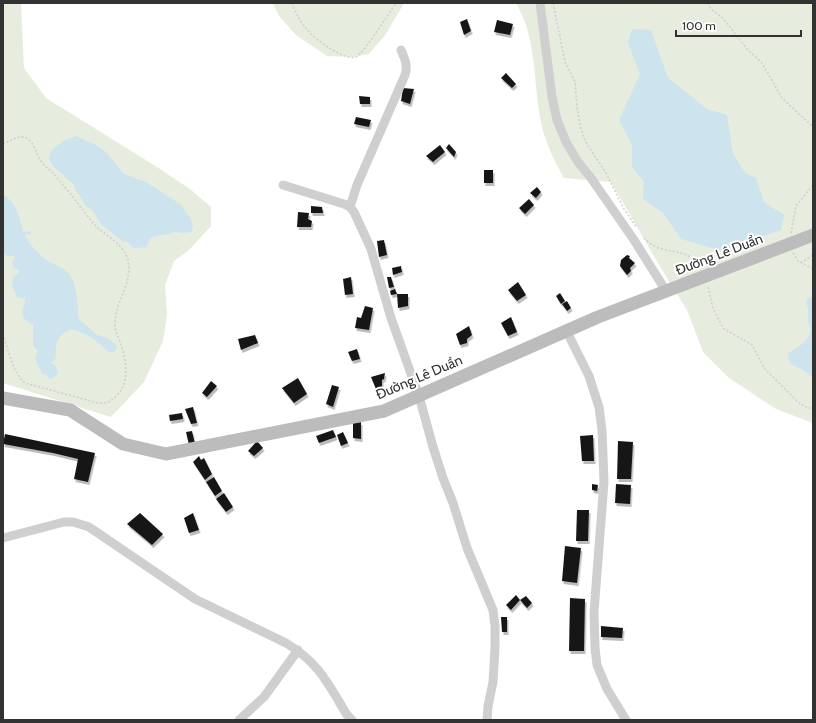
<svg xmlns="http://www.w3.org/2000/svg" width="816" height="723" viewBox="0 0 816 723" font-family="Cabin,sans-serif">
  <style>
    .green { fill: #e6ecde }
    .water { fill: #cde4ef }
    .building { fill: #191919; filter: url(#shadow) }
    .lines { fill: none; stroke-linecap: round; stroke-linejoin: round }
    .path { stroke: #cfcfcf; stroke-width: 1.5; stroke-dasharray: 2 2; stroke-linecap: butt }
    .minor { stroke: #cfcfcf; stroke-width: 9 }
    .secondary { stroke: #bcbcbc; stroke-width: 13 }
    .labels { text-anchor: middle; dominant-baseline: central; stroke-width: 4; stroke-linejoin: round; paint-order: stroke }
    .street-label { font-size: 14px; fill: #323232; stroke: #fff }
  </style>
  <defs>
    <filter id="shadow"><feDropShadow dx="1.5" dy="3" stdDeviation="0" flood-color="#0004"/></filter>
  </defs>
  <rect width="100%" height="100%" fill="#fff"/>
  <path class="green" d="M3,3H21L24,68L46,98L157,167L190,189L211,207V226L189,250L174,261L165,285L167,315L163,341L144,382L111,417L3,383Z
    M273,3H404L386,34L369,54L354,57L327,56L296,35L279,16Z
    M516,3H813V423L776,409L729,378L703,352L687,310L658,263L611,182L564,178C554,160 545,142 541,122C533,82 537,38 516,3Z"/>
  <path class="water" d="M632,29L651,30L668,78L707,109L727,115L733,154L745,173L756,178L764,202L784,215L781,230L722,251L681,239L663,213L643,199L644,182L632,167V145L619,120L640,74L628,43Z
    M76,136L96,145L105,151L124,174L146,182L180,204L191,219L193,227L191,232L183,233L174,232L170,234L156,236L151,238L146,247L138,248H133L128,242L122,241L111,232L101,224L92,210L87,207L76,191L74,185L52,165L49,158L50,154L54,148L65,140Z
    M3,196H6C18,208 19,215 23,231L24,232L27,231L31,232L30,236L28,234L25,236C30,245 39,255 48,261C56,266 67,268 71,277C78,290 77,305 79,319L97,335L107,338L116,344L117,348L114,352H109L93,338L73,329C57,334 55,342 56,358L51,363L56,366L58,374L51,379H49L47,375L42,374L35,358L38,351L33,346V325C16,315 24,313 25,299L17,297C13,289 11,285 13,277L19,273V270L14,268L12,264L15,256H7L3,252Z
    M810,297L813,299V378L803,370L791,364L788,358L789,353C797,348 814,338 810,327C810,324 808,323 808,321C808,312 809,311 806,301Z"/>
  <path class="building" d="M467,19L471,31L464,35L460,22Z
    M497,20L513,24L510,35L494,32Z
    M506,73L516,84L512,88L501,78Z
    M403,88L414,89L410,104L401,101Z
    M359,96L370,97V104H360Z
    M356,117L371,120L369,127L354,124Z
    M449,144L456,152L454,157L446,148Z
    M440,145L445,152L433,162L426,156Z
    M484,170H493V183H484Z
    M537,187L541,192L536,198L530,193Z
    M529,199L534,205L525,214L519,208Z
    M311,206L322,207L323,213H311Z
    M298,212L309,213L308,219L312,221L311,227H297Z
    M384,240L387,255L379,257L377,241Z
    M627,255L630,256L629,258L635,263L630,268L631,271L627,275L620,266L621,260Z
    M401,266L402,272L393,275L392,268Z
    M351,277L353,294L345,295L343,279Z
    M387,277H391L394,287L389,288Z
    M518,282L526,295L517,301L508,290Z
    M395,289L397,294L391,295L390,291Z
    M560,293L565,301L561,304L556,296Z
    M397,294H408V306L398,308Z
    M567,301L571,308L567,311L562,304Z
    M365,306L373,308L369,330L355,328L357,317L361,318Z
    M511,317L517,332L508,336L501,323Z
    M469,326L472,335L467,339V343L460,345L456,334Z
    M255,335L258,343L241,350L238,339Z
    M357,349L360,359L352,361L348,352Z
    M385,373L384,379L382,380V387L376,389L371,377Z
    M298,378L307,394L294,403L282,388Z
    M211,381L217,386L207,397L202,393Z
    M332,385L339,387L333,407L326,404Z
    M193,407L197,423L191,424L185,409Z
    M182,413L183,419L170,421L169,415Z
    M361,422V439L353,438V423Z
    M333,430L336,437L319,443L316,436Z
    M192,431L195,444L189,445L186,432Z
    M343,432L348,443L341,446L337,435Z
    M5,434L95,453L88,482L74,479L78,459L53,453L3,444Z
    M593,435L594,461H582L580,436Z
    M257,441L263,448L254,456L248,451Z
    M618,441L633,442L631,479H617Z
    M199,456L201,460L204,458L212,474L205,480L193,462Z
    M214,477L222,491L215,496L206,482Z
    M592,484L598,485L597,491L592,490Z
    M616,484L631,485L630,504L615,503Z
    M224,493L233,507L226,512L216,499Z
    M577,510H589L588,541H576Z
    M140,513L163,534L152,545L127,524Z
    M193,513L199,530L189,533L184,518Z
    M565,546L581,548L577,583L562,581Z
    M516,595L520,600L511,610L506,605Z
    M526,596L532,603L527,608L520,600Z
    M570,598L585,599L584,651H569Z
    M501,617H507V632H502Z
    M601,626L623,628L622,638L601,637Z"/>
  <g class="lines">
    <path class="path" d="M292,3C300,27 317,42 338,53C343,55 350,59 356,57C363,54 390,12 396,3
      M553,3L565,62L575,82L577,107L580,124L583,135L587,144L606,173L624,209L637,228
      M708,3L711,9L723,18L747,49L762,63L782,98L813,127
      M3,144C11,141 20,133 28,139C35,144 36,154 40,160C45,167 52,171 57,178C70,192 81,208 93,223C102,233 123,244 127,257C135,281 116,299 115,322C114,330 119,337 121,345C126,360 130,381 118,394C112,401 107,404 98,403L25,383C12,372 9,350 3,335
      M791,233L796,206L813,185
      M644,238C648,242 653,246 659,248C675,253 690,251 700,267
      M793,253L798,261L813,269
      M801,263L813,255
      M708,287L713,308L723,328L752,345L765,369L797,401L804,406L813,409"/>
    <path class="minor" d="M540,3L552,97L557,120L566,142L578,162L591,178L634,240L666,291
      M283,185L344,204L350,207L354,212L371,249L391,318L419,396L433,447L443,478L453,503L467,548L493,610L495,626V648L493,682L488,706L487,720
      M350,207L357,185L405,75C408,66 405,59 401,50
      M566,330L589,376L599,407L602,430L604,482L594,612L595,648L597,665L607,689L626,720
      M3,538L64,522H73L89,527L195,599L286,643C319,663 327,682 347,715L352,720
      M239,720L264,697L298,650"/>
    <path class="secondary" d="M3,398L70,410L123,444L166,454L384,411L598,317L813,235"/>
  </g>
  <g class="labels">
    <g class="street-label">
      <text transform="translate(719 254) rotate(-21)">Đường Lê Duẩn</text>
      <text transform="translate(419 377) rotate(-23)">Đường Lê Duẩn</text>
    </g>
  </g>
  <rect width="816" height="723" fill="none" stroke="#323232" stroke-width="8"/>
  <path d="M676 30v6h125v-6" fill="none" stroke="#323232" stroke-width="2"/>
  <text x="682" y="30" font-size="12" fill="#323232" stroke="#ffffff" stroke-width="3" paint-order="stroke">100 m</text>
</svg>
